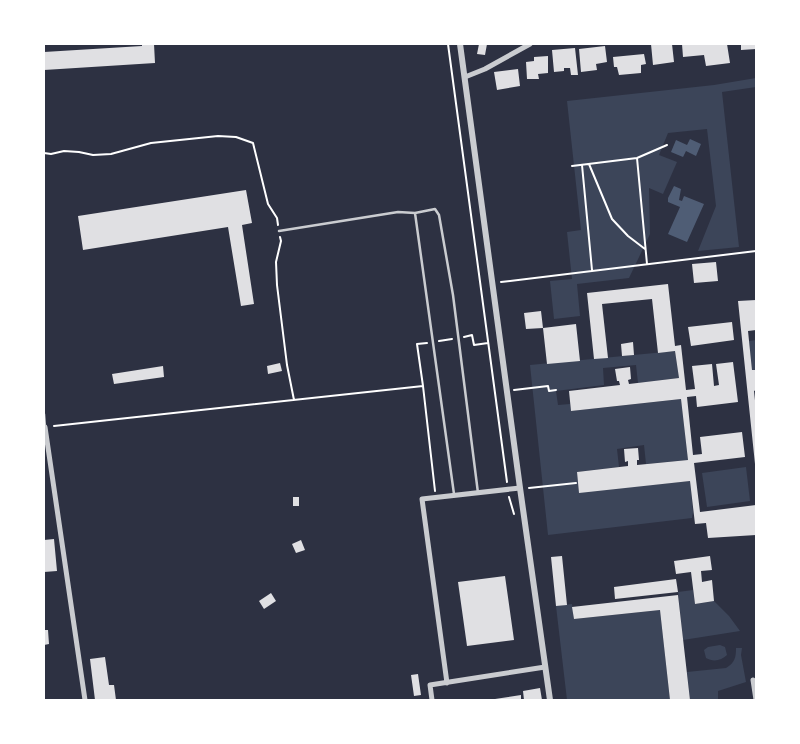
<svg xmlns="http://www.w3.org/2000/svg" width="800" height="744" viewBox="0 0 800 744" font-family="Cabin,sans-serif">
  <style>
    .green { fill: #3c4559 }
    .water { fill: #4f5d75 }
    .building { fill: #e0e0e3 }
    .lines { fill: none; stroke-linecap: round; stroke-linejoin: round }
    .path { stroke: #fff; stroke-width: 2 }
    .service { stroke: #caccd0; stroke-width: 2.5 }
    .minor { stroke: #caccd0; stroke-width: 5 }
    .tertiary { stroke: #caccd0; stroke-width: 6 }
  </style>
  <rect width="100%" height="100%" fill="#2d3142"/>
  <path class="green" d="M756,78V87L722,92L739,247L698,251L716,206L707,129L668,133L659,155L677,162L663,194L649,188L650,234L629,278L577,284L580,316L554,319L550,281L572,279L567,232L581,230L567,101L714,85Z
    M756,340V370H752L749,341Z
    M675,351L679,378L638,383L636,365L603,368L604,385L556,391L558,405L570,404L571,411L681,399L688,460L646,464L644,445L617,449L619,467L577,472L579,492L690,481L693,512L692,518L548,535L530,365Z
    M746,467L750,501L707,507L702,473Z
    M693,590L695,604L714,601L729,616L740,631L683,640L678,592Z
    M572,604L574,619L660,610L670,700H567L556,606Z
    M720,645L725,647L727,655C721,661 713,662 706,658L704,650L708,647Z
    M736,648H742L741,655L746,682L718,691V700H690L687,672L726,668C735,663 736,657 736,648Z"/>
  <path class="water" d="M690,139L701,144L696,156L686,151L683,157L671,152L676,140L687,145Z
    M674,186L681,189L679,200L682,201L684,196L704,204L687,242L668,234L680,207L668,202V198Z"/>
  <path class="building" d="M142,44H154L155,63L44,70V52L142,46Z
    M479,44H487L485,55L477,54Z
    M651,44H672L674,62L653,65Z
    M682,44H708V45L727,44L730,63L706,66L704,55L683,57Z
    M741,44H756V49L741,50Z
    M605,46L607,62L596,64L597,70L581,72L579,49Z
    M575,48L578,75H571L570,68H564V71L554,72L552,50Z
    M644,54L646,64L641,65V73L619,75L617,67H614L613,57Z
    M548,56V73L538,74L539,79H527L526,62L534,61V57Z
    M518,69L520,86L497,90L494,72Z
    M246,190L252,223L242,225L254,304L241,306L228,227L83,250L78,216Z
    M716,262L718,281L694,283L692,264Z
    M668,284L675,346L681,345L686,390L695,389L692,366L712,364L714,386L719,385L716,364L733,362L738,402L697,407L696,396L687,397L693,455L702,454L700,437L742,432L745,457L694,463L700,512L756,505V535L708,538L706,523L695,524L690,481L579,493L577,472L628,466V461L625,462L624,449L638,448L639,460H637V465L688,460L681,399L571,411L569,391L620,385L619,381H617L615,369L630,367L631,379L628,380L629,384L679,378L675,351L658,353L652,299L602,304L608,358L594,359L587,293Z
    M756,300V330L748,331L752,370H756V390L754,391L756,410V464H755L738,301Z
    M541,311L543,328L576,324L580,361L547,364L543,328L526,329L524,313Z
    M732,322L734,340L691,346L688,327Z
    M633,342L634,355L622,356L621,344Z
    M280,363L282,371L268,374L267,366Z
    M163,366L164,377L114,384L112,374Z
    M293,497H299V506H293Z
    M54,539L57,571L44,572V540Z
    M301,540L305,550L296,553L292,544Z
    M562,556L567,605L556,606L551,557Z
    M710,556L712,570L701,571L702,582L712,580L714,601L695,604L691,572L676,574L674,561Z
    M505,576L514,640L467,646L458,582Z
    M676,579L678,592L615,599L614,587Z
    M271,593L276,601L264,609L259,601Z
    M678,595L690,700H670L660,610L574,619L572,607Z
    M44,630H48L49,644L44,645Z
    M105,657L109,685H114L116,700H95L90,659Z
    M418,674L421,695L414,696L411,675Z
    M540,688L542,700H524L523,691Z
    M521,695V700H495V699Z"/>
  <g class="lines">
    <path class="path" d="M448,44L507,482
      M44,153L51,154L64,151L79,152L93,155L111,154L151,143L218,136L236,137L253,143L268,204L277,218L278,225
      M637,158L647,264
      M589,164L612,219L628,236L645,249
      M582,165L592,270
      M572,166L637,158L667,145
      M280,237L281,241L276,262L277,285L287,365L294,400
      M501,282L756,251
      M464,337L472,335L474,345L488,343
      M439,341L452,339
      M423,386L417,344L427,343
      M514,390L548,386L549,391L556,390
      M54,426L423,386L435,491
      M529,488L576,483
      M509,497L514,514"/>
    <path class="service" d="M415,213L454,494
      M279,231L398,212L415,213L435,209L439,215L453,295L478,493
      M44,414L45,427"/>
    <path class="minor" d="M465,77L485,69L530,44
      M45,427L85,700
      M753,680L756,700
      M447,683L422,499L520,488
      M432,700L430,685L545,667"/>
    <path class="tertiary" d="M460,44L520,488L550,700"/>
  </g>
  <rect width="800" height="744" fill="none" stroke="#ffffff" stroke-width="90"/>
</svg>
